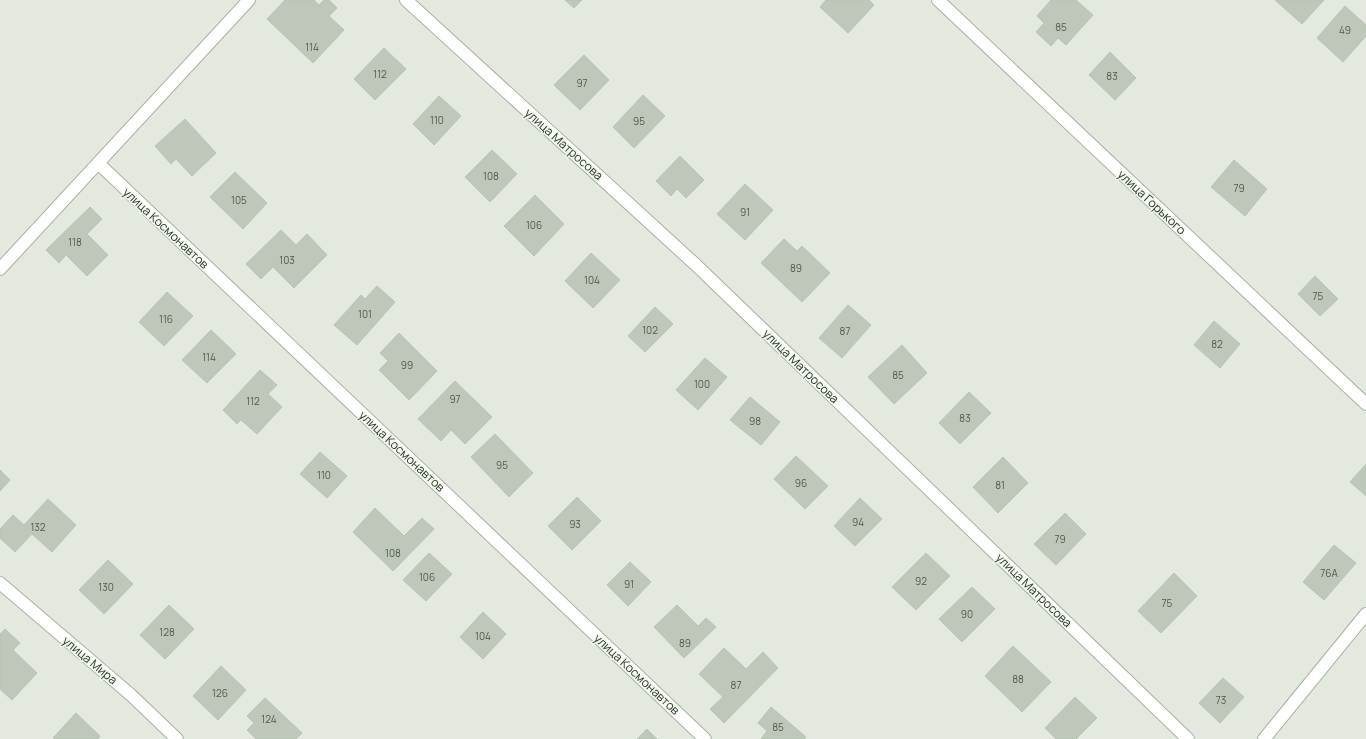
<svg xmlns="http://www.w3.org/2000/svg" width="1366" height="739" viewBox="0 0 1366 739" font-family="Manrope,sans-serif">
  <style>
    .building { fill: #bec7b9; stroke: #b9c2b3 }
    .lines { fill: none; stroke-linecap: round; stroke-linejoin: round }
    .minor-casing { stroke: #a8b0a3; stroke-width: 14 }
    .minor { stroke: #fff; stroke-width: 12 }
    .labels { text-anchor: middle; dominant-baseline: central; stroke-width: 3; stroke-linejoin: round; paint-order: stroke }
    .number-label { font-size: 10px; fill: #4d5c48 }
    .street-label { font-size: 12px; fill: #273822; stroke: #f3f6f0 }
  </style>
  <rect width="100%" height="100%" fill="#e4e9e0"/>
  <path class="building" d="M285,0H314L319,5L324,0H329L337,8L329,16L344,30L313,63L267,19Z
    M565,0H582L574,8Z
    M826,0H869L874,5L848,33L820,7Z
    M1051,0H1076L1093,15L1066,45L1058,38L1051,46L1036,32L1044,23L1037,16Z
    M1275,0H1324L1302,24Z
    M1345,6L1366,25V36L1343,62L1317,38Z
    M384,48L406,69L375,100L354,79Z
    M1110,52L1136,78L1115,100L1089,75Z
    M584,55L609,80L580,110L554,85Z
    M643,95L665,116L634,148L613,127Z
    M439,96L461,116L434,145L413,124Z
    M185,119L216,153L192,176L176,159L171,164L155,146Z
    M492,150L517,174L490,202L465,177Z
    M680,156L704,180L686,198L677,189L671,196L656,181Z
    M1234,160L1267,189L1245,216L1211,187Z
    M235,172L267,203L243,229L210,197Z
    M745,184L773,210L745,240L717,214Z
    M535,195L564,224L534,256L504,226Z
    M90,207L102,219L87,234L108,255L87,276L66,255L59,263L46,250Z
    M281,230L296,245L307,234L327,255L294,288L273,267L261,279L246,264Z
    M784,239L797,251L802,246L830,273L802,302L761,263Z
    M591,253L620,280L593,308L565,281Z
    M1315,276L1338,299L1320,316L1298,294Z
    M377,286L395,302L357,345L334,325L361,295L365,299Z
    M167,292L193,316L164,346L139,322Z
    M848,305L871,325L842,358L819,338Z
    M655,307L673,324L645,352L628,336Z
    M1214,321L1240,344L1220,368L1194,345Z
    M211,330L236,354L207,383L182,360Z
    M399,333L437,371L409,400L379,370L388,361L380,353Z
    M902,345L927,373L894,404L868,377Z
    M705,358L727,377L698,410L676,390Z
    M260,370L277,385L268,394L282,407L257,434L241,420L237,424L223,410Z
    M455,381L492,417L465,444L451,430L441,441L418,419Z
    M969,392L991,413L960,444L939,423Z
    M750,397L780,422L761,445L730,420Z
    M495,434L533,473L509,497L471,457Z
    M320,452L347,476L327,498L300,474Z
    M796,456L828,486L805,509L774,479Z
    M1003,457L1028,483L998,513L973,487Z
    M1366,464V496L1350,482Z
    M0,470L10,480L0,491Z
    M577,497L601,521L572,550L548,526Z
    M860,498L882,519L855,546L834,526Z
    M48,499L76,525L52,552L32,534L15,552L0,538V529L13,515L24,525Z
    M375,508L404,536L422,518L434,529L393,571L353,532Z
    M1065,513L1086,534L1056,565L1034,544Z
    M1334,545L1356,563L1324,600L1303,582Z
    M429,553L452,574L426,601L403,580Z
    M926,553L950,576L916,610L892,587Z
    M108,560L133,584L104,614L79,590Z
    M630,562L651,582L628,606L607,585Z
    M1174,573L1197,596L1161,633L1138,611Z
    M972,587L995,609L962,642L939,619Z
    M169,605L194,629L165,659L140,635Z
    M677,605L698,626L706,618L716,627L684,658L654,627Z
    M483,612L506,634L483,659L460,637Z
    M5,629L20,643L13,650L37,673L12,700L0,689V634Z
    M1013,646L1051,682L1022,712L985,676Z
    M724,648L746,669L763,652L778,668L724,723L710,709L723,697L699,674Z
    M221,666L246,690L218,720L193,696Z
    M1223,678L1244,697L1220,723L1199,703Z
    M1075,697L1097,718L1076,739H1056L1045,728Z
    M265,698L302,733L296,739H256L247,730L254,723L247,716Z
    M771,707L806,737L804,739H761L767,731L758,723Z
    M76,713L100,736L98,739H55L53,738Z
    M647,729L657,739H637Z"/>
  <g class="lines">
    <g class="minor-casing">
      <path id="minor" d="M406,0L696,265L1188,739
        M938,0L1366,404
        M98,163L705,739
        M0,269L249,0
        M0,583L131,695L177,739
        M1264,739L1366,614"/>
    </g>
    <use href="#minor" class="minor"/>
  </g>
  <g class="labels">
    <g class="number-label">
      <text x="1061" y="27">85</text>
      <text x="1345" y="30">49</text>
      <text x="312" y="47">114</text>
      <text x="380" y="74">112</text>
      <text x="1112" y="76">83</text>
      <text x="582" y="83">97</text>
      <text x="437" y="120">110</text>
      <text x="639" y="121">95</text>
      <text x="491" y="176">108</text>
      <text x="1239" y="188">79</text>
      <text x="239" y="200">105</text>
      <text x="745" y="212">91</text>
      <text x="534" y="225">106</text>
      <text x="75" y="242">118</text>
      <text x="287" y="260">103</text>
      <text x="796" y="268">89</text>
      <text x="592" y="280">104</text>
      <text x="1318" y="296">75</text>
      <text x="365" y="314">101</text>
      <text x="166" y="319">116</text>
      <text x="650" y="330">102</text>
      <text x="845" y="331">87</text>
      <text x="1217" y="344">82</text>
      <text x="209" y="357">114</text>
      <text x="407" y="365">99</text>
      <text x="898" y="375">85</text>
      <text x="702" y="384">100</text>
      <text x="455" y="399">97</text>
      <text x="253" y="401">112</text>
      <text x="965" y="418">83</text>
      <text x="755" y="421">98</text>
      <text x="502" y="465">95</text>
      <text x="324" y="475">110</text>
      <text x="801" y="483">96</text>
      <text x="1000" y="485">81</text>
      <text x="858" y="522">94</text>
      <text x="575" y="524">93</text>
      <text x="38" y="527">132</text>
      <text x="1060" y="539">79</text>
      <text x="393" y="553">108</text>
      <text x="1329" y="573">76А</text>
      <text x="427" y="577">106</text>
      <text x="921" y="581">92</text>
      <text x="629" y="584">91</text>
      <text x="106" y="587">130</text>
      <text x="1167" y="603">75</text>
      <text x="967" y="614">90</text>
      <text x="167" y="632">128</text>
      <text x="483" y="636">104</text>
      <text x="685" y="643">89</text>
      <text x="1018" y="679">88</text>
      <text x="736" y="685">87</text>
      <text x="220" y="693">126</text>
      <text x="1221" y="700">73</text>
      <text x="269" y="719">124</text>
      <text x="778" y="727">85</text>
    </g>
    <g class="street-label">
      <text transform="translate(564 144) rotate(42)">улица Матросова</text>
      <text transform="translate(1152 202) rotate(43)">улица Горького</text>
      <text transform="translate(166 228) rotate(43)">улица Космонавтов</text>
      <text transform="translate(801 366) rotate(44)">улица Матросова</text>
      <text transform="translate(402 451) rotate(43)">улица Космонавтов</text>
      <text transform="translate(1034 590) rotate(44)">улица Матросова</text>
      <text transform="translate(90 660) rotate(40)">улица Мира</text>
      <text transform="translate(637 674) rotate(43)">улица Космонавтов</text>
    </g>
  </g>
</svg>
